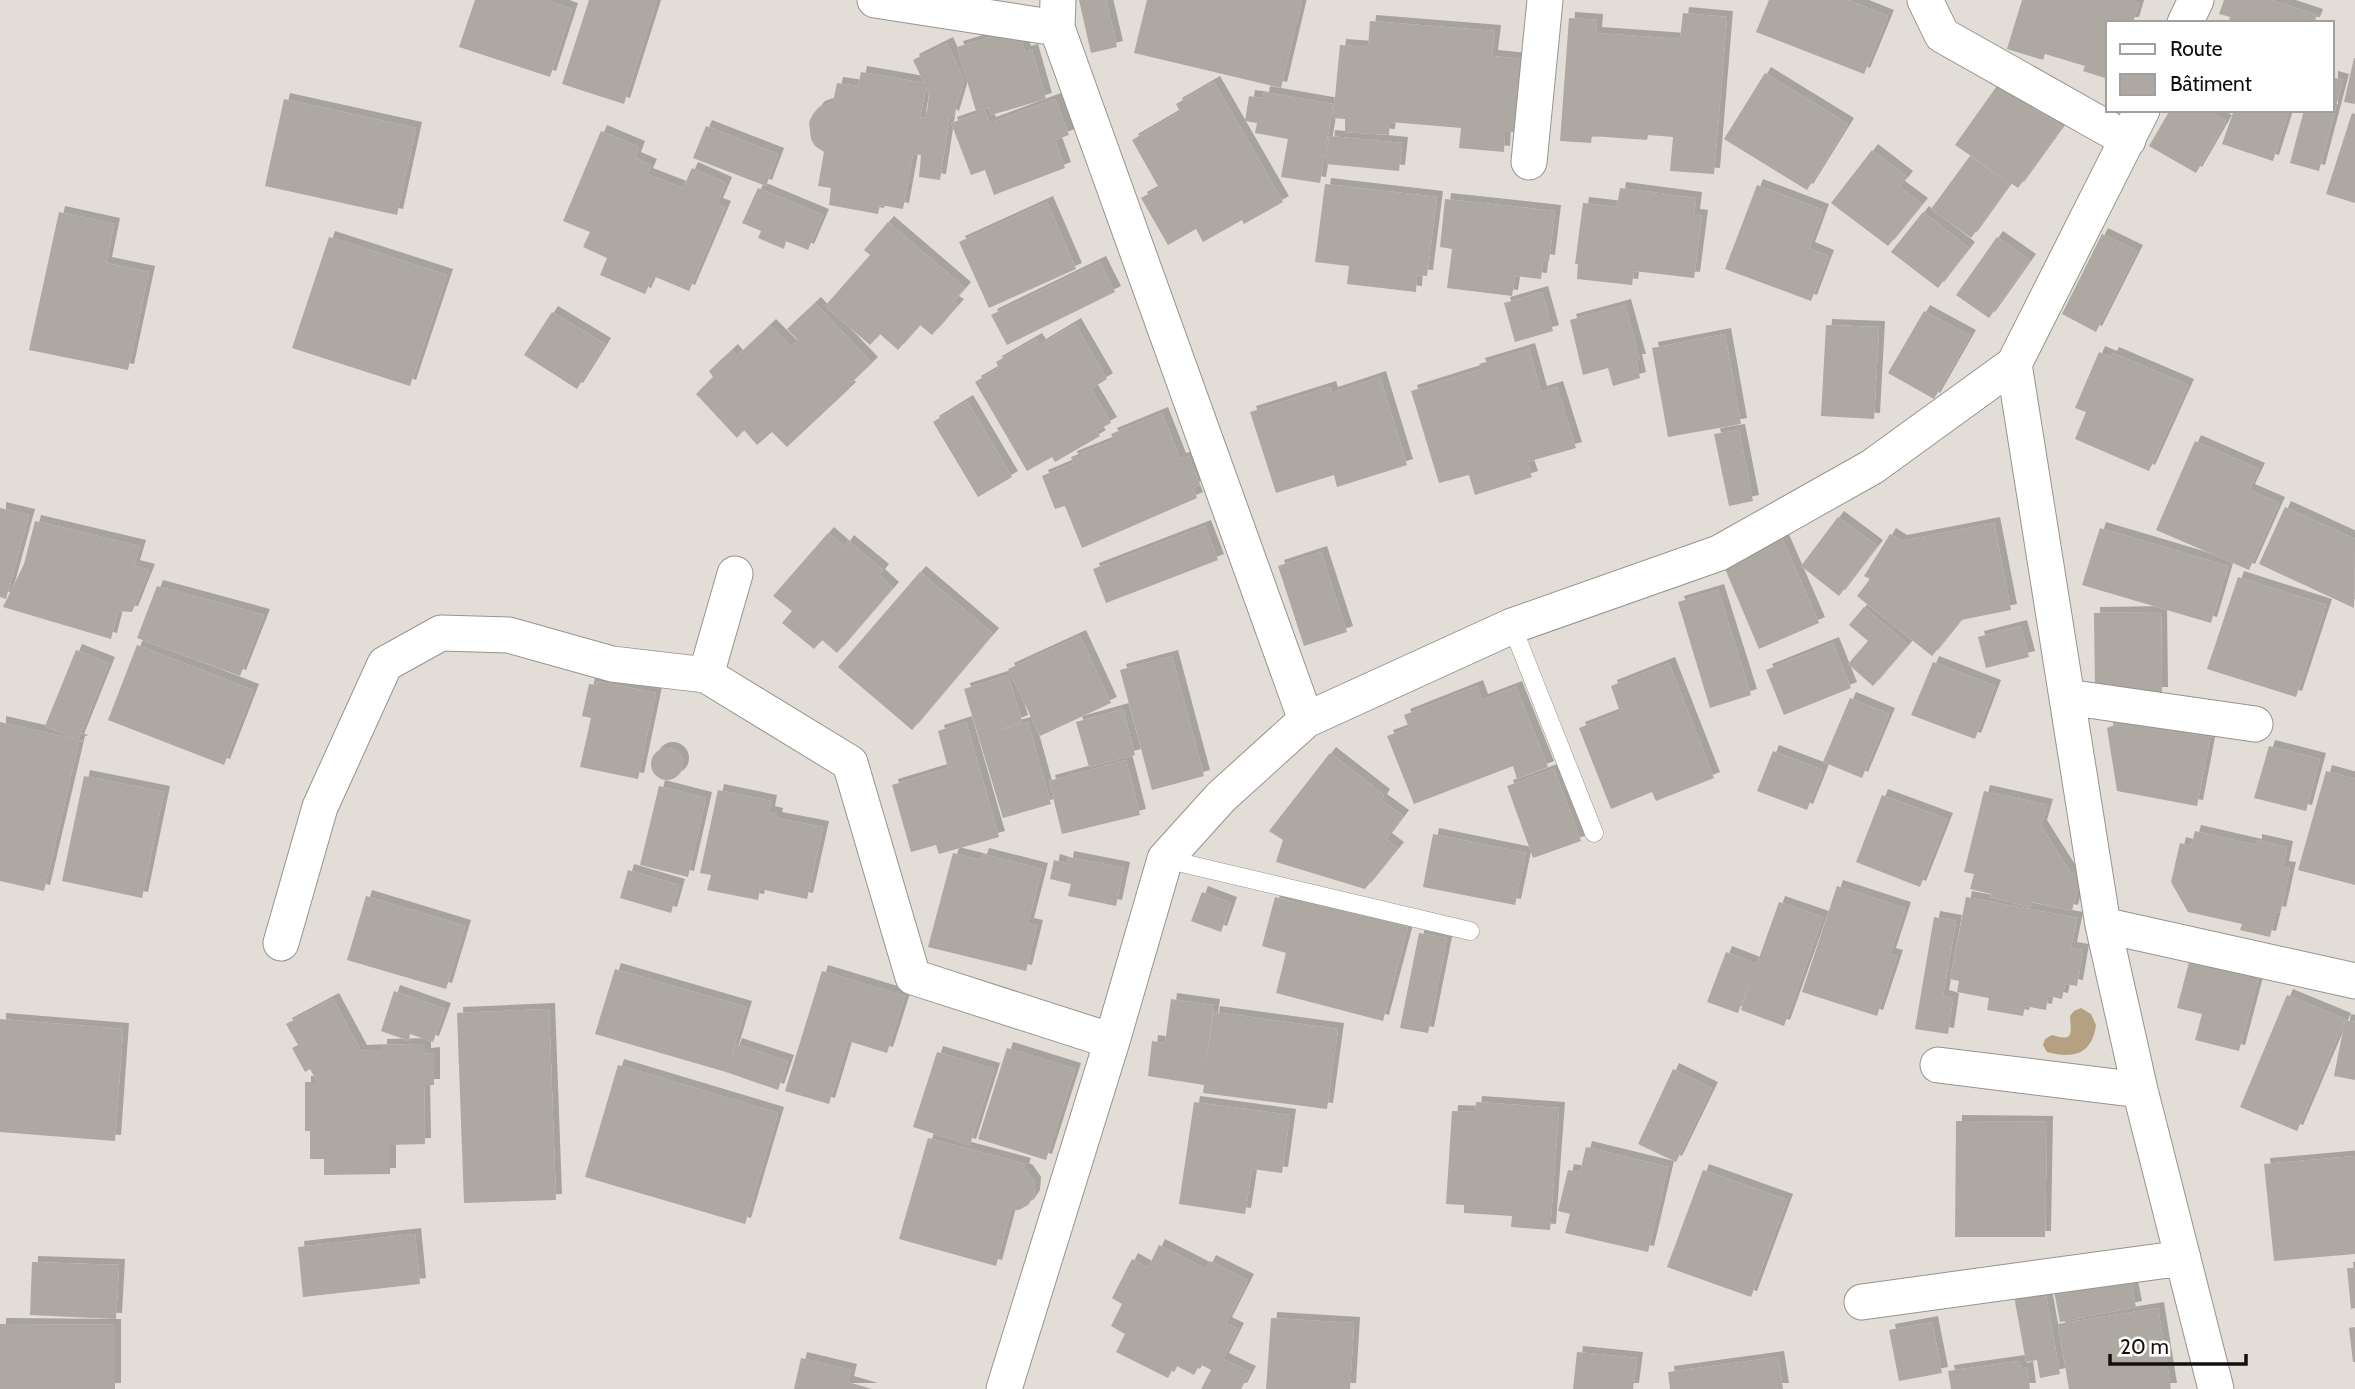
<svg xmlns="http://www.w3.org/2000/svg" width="2355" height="1389" viewBox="0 0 2355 1389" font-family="Cabin,sans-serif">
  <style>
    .water { fill: #b5a182 }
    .building { fill: #ada8a1; fill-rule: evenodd; filter: url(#shadow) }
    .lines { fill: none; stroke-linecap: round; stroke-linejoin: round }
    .lane-casing { stroke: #98948d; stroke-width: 19 }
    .street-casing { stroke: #98948d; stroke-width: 37 }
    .lane { stroke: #fff; stroke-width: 18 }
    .street { stroke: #fff; stroke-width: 35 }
  </style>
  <defs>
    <filter id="shadow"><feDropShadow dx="6" dy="-6" stdDeviation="0" flood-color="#0004"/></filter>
  </defs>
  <rect width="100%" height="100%" fill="#e2ddd6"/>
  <path class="water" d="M2081,1008L2091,1014L2096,1025C2092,1055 2073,1059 2047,1052L2043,1045L2045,1039L2052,1035C2074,1042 2071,1034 2070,1016L2074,1011Z"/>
  <path class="building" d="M475,0H546L572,9L550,77L459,47Z
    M589,0H657L624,104L562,84Z
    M1079,0H1106L1117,47L1091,53Z
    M1147,0H1302L1281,88L1134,53Z
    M1769,0H1848L1888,16L1864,74L1756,32Z
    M2022,0H2130L2139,3L2133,23H2108V79L2083,71L2085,66L2045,54L2043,60L2007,49Z
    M2224,0H2271L2317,15L2314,23H2228L2230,17L2219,14Z
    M1683,13L1727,17L1714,174L1670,171L1673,137L1648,135L1647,140L1592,136L1591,143L1560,141L1569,18L1597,20L1596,33L1680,39Z
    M1370,21L1495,31L1492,56L1522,59L1516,132H1505L1504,152L1459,148L1461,128L1390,122L1389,135L1345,132V119L1333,118L1340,45L1368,47Z
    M1018,29L1025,52L1032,50L1046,99L991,115L989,108L976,111L957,47Z
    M947,43L964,80L953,117L950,115L940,180L919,177L921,155L913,154L903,209L880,205L878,214L829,205L831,188L818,186L824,152L815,146L811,139L809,122L813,114L819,107L833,102L837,83L858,86L861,72L924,83L913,60ZM926,87L929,95L926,118L920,117Z
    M2354,58H2355V104L2344,102Z
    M1765,73L1848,124L1807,190L1724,139Z
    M2332,77L2343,80L2319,171L2290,163L2304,110H2332Z
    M1214,82L1283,202L1244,224L1242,220L1203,242L1196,229L1168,245L1141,198L1159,188L1132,140L1180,112L1176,104Z
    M1999,83L2062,127L2018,188L1955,145Z
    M1264,92L1333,104L1320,183L1281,177L1288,139L1255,133L1257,123L1245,121L1249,96L1263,98Z
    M284,99L416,128L397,215L265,186Z
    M1055,99L1069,135L1055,140L1065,168L994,195L985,170L971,175L951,123L985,111L990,123Z
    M2170,110H2207L2226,121L2196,173L2149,146Z
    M2234,110H2289L2273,161L2222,144Z
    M2352,113L2355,114V203L2326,194Z
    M706,126L778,154L766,186L693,158Z
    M601,131L639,147L635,158L651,165L647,174L683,188L692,168L726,183L717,204L725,207L689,291L653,276L645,294L600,275L607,258L583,247L590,232L563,221Z
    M1329,136L1402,143L1399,171L1326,164Z
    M1872,150L1907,177L1899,187L1922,204L1888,246L1831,203Z
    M1970,156L2009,185L1971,238L1931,209Z
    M1325,184L1437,197L1427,276L1417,275L1416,292L1347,284L1349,266L1315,262Z
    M1757,185L1823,210L1809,248L1828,256L1811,301L1725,269Z
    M758,188L823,215L808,250L786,241L784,249L758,238L761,231L742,223Z
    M1620,188L1696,198L1694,215L1702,216L1694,278L1634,271L1632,285L1577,279L1578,264H1575L1583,203L1617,207Z
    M1445,199L1555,211L1549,261L1543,260L1541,279L1515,276L1512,296L1447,288L1452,249L1440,247Z
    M1047,202L1076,269L989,308L959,242Z
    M59,212L114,224L106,263L149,272L128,370L29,350Z
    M1923,212L1969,248L1938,288L1891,252Z
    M888,222L965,288L953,302L958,305L932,335L920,325L898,350L880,334L870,345L825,306L870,255L864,250Z
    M2102,234L2137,251L2096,332L2062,314Z
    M329,237L447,275L410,386L292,348Z
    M1997,237L2030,260L1989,318L1956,295Z
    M1100,262L1115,292L1007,345L991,315Z
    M1542,292L1553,331L1515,342L1504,303Z
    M815,303L872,363L848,386L850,388L787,447L772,432L757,445L744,430L737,438L696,394L713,377L709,371L732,350L737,356L770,325L791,346L798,340L787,329Z
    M1625,305L1640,360H1636L1640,378L1613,386L1608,368L1583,375L1570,320Z
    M1924,311L1970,336L1934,399L1888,373Z
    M552,312L605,344L577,389L524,355Z
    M1075,324L1107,379L1091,389L1111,423L1096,431L1100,436L1055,462L1052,457L1027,471L975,382L999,368L996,362L1036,339L1040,345Z
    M1826,325L1879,327L1874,419L1821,416Z
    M1725,334L1741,424L1668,437L1652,348Z
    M1529,349L1541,392L1557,387L1576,448L1527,462L1532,477L1475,495L1469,475L1439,483L1411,391L1481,369L1479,364Z
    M2099,352L2111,357L2113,353L2188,385L2149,471L2075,439L2086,412L2075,408Z
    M1380,377L1407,465L1337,487L1334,475L1276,493L1250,412L1330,387L1332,393Z
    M967,401L1012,477L978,497L933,422Z
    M1162,413L1180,459L1189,456L1200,485L1193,488L1197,498L1082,548L1065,506L1055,509L1042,476L1073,463L1071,457L1114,440L1111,434Z
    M1739,430L1753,501L1729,506L1714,434Z
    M2195,441L2259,469L2249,490L2279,503L2249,570L2156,530Z
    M2285,507L2355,539L2354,608L2259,564Z
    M0,508L29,515L6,599L0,597Z
    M1838,517L1877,546L1839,596L1801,566Z
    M35,521L140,546L134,566L149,570L132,612L118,611L111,639L3,607L24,564Z
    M1994,523L2011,610L1961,620L1932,656L1857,596L1870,579L1864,576L1890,534L1901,541Z
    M1205,526L1218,560L1106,603L1093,569Z
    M2100,528L2228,566L2211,623L2082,585Z
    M828,533L844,547L848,541L883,570L879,575L893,588L837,653L822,640L814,649L782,623L792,611L773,596Z
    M1782,538L1819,623L1759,649L1723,564Z
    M1321,552L1347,632L1304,646L1278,566Z
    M920,572L993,634L912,730L838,667Z
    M2238,577L2326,605L2296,697L2207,669Z
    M157,586L264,615L240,676L137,638Z
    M1718,590L1751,695L1710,708L1678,602Z
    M1864,607L1908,645L1873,686L1848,664L1868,641L1849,625Z
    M2161,612L2162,693L2095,694L2094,613Z
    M2021,626L2029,657L1986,668L1978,637Z
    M1080,636L1111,703L1040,736L1008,669Z
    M1833,643L1851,688L1784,715L1766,670Z
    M137,645L253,690L224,765L108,720Z
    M76,650L109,663L78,740L45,726Z
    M1172,656L1204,776L1152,790L1120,670Z
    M1933,662L1995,686L1975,739L1911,715Z
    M1669,663L1714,778L1656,801L1652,792L1611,809L1579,728L1620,712L1611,686Z
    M1008,675L1022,721L997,731L1028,722L1051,804L1003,818L964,689Z
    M597,681L656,693L638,779L580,767L591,718L582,716L589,684L596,685Z
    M1477,686L1482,700L1516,687L1548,767L1517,779L1513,766L1414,804L1387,736L1409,728L1404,715Z
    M1850,698L1889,714L1862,778L1823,762Z
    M1123,709L1135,755L1089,767L1076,722Z
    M2140,714L2211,733L2197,806L2117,791L2107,728Z
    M0,722L83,741L79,742L44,891L0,881Z
    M966,722L999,837L939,854L936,845L911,852L892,785L948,768L938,731Z
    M2269,746L2320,759L2306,811L2254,798Z
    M651 764a16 16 0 1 1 32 0a16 16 0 1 1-32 0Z
    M1773,751L1823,770L1807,810L1757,791Z
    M1330,753L1384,795L1381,800L1403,816L1386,839L1398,848L1365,889L1276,862L1283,840L1269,831Z
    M1126,760L1140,815L1062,834L1049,781Z
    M1554,769L1581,841L1533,858L1507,786Z
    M2326,771L2355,779V885L2298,870Z
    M84,776L164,792L142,898L62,881Z
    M659,786L706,798L688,877L640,865Z
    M718,790L771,801L769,812L777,814L776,818L823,827L807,899L760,889L758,900L707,890L711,875L700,873Z
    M1984,791L2047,805L2041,826L2070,872L2081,875L2072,911L2031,902L2030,907L1990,897L1991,894L1970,889L1974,874L1964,872Z
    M1882,795L1947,819L1920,887L1856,862Z
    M2195,831L2256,845V840L2287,847L2283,867L2290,868L2280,913L2276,912L2270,937L2240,930L2242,924L2188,912L2171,882L2180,843L2191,846Z
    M1433,834L1526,853L1515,905L1423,887Z
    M953,853L981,860L983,854L1042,869L1028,924L1037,926L1026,971L928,947Z
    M1068,857L1124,868L1116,906L1068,896L1071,884L1050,879L1054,860L1067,864Z
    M628,870L679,885L671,913L620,898Z
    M1837,886L1905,908L1890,954L1897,956L1877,1016L1802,992Z
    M1202,892L1231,903L1221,932L1191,921Z
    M366,896L465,926L446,989L347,960Z
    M1275,897L1299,903L1300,898L1408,927L1383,1021L1276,993L1286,953L1262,946Z
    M1966,897L2077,918L2071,948L2083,950L2077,986L2065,984L2062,999L2048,996L2046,1010L2025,1006L2023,1016L1987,1010L1989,998L1957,992L1959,981L1950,979Z
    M1779,902L1823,917L1784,1026L1741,1010L1750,981L1738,1013L1707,1002L1726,952L1757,964Z
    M1934,917L1956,921L1943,996L1953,999L1948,1034L1915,1029Z
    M1419,933L1447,938L1428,1033L1400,1028Z
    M2192,951L2261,968L2239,1051L2195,1040L2202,1014L2177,1008Z
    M615,969L746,1007L730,1060L736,1044L788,1061L778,1090L726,1072L595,1034Z
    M822,971L905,996L887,1053L848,1041L829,1104L785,1091Z
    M394,991L445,1009L433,1042L410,1034L409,1041L381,1031Z
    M2287,995L2345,1019L2297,1131L2240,1107Z
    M333,999L361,1051L381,1050V1045L425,1044V1054L434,1053V1085H424L425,1144L390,1145V1174L324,1175V1159H310V1131H305V1082H317L310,1069L305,1072L292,1048L298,1045L286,1024Z
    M1171,999L1214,1005L1204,1074L1214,1012L1338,1029L1327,1109L1203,1093L1204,1085L1148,1076L1152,1041L1165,1043Z
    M549,1009L556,1200L464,1203L457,1013Z
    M0,1019L123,1029L115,1141L0,1132Z
    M2345,1020L2355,1022V1080L2334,1076Z
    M1007,1048L1075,1069L1046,1160L978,1139Z
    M937,1052L994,1069L970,1145L913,1127Z
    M618,1065L778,1113L745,1224L585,1177Z
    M1673,1069L1712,1088L1676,1162L1638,1144Z
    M1194,1102L1290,1115L1282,1173L1252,1169L1245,1214L1179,1204Z
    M1476,1102L1559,1108L1550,1230L1511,1227L1512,1216L1464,1213V1205L1446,1204L1452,1111L1475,1112Z
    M1956,1121L2047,1122L2045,1237H1955Z
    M928,1138L1025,1164L1023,1169L1027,1171L1035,1183L1034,1196L1028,1205L1019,1210H1011L996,1266L899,1239Z
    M1586,1147L1668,1167L1648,1252L1565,1233L1570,1214L1558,1211L1568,1170L1580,1172Z
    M2355,1156V1254L2274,1261L2264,1164Z
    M1703,1170L1787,1200L1751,1297L1667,1267Z
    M415,1234L420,1284L303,1297L298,1247Z
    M1159,1245L1206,1269L1210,1261L1248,1280L1226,1323L1238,1329L1223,1359L1250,1372L1241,1389H1201L1211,1370L1200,1364L1194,1375L1175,1365L1168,1378L1116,1352L1125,1334L1111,1326L1122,1304L1112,1298L1132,1259L1148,1268Z
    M32,1262L119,1265L116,1319L30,1315Z
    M2347,1268H2355V1308L2351,1309Z
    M2129,1272L2136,1307L2060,1322L2053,1286Z
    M2045,1290L2060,1374L2040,1378L2037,1360L2026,1362L2014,1296Z
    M2158,1308L2171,1389H2069L2058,1324Z
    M1271,1318L1354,1323L1350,1389H1266Z
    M1932,1322L1942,1373L1899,1381L1889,1330Z
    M0,1324L115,1325V1389H0Z
    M2355,1327V1362H2353L2349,1328Z
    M1577,1352L1637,1358L1633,1389H1573Z
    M1778,1357L1783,1389H1670L1668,1372Z
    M801,1358L851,1370L848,1382L872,1389H794Z
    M2019,1361L2021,1369L2027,1367L2030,1389H1951L1948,1371Z"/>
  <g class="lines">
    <g class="lane-casing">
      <path id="lane" d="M1512,626L1594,833
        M1165,859L1470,931"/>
    </g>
    <g class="street-casing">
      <path id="street" d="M875,0L1057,28
        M1058,0L1057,28L1306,720
        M1925,0L1942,35L2128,140
        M2185,23L2196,0
        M1529,162L1545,0
        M2014,364L2103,925L2140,1090L2216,1389
        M706,675L735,574
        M2067,697L2255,724
        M2103,925L2355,981
        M281,943L320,807L385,664L441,633L509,635L612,664L706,675L850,763L913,977L1112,1041
        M1938,1065L2140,1090
        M1862,1302L2183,1258
        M1004,1389L1112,1041L1165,859L1221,797L1306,720L1512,626L1719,553L1872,467L2014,364L2142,110"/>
    </g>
    <use href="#lane" class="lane"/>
    <use href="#street" class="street"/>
  </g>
  <rect x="2106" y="21" width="228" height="91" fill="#ffffff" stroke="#a1a09f" stroke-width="2"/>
  <rect x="2120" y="44" width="35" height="10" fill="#ffffff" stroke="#a1a09f" stroke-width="2"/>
  <text x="2170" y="56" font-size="21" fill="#13110e">Route</text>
  <rect x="2120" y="74" width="35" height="21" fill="#ada8a1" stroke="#a1a09f" stroke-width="2"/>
  <text x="2170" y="91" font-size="21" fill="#13110e">Bâtiment</text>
  <path d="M2110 1354v10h136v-10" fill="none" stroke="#13110e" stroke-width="3.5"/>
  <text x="2120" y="1354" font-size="21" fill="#13110e" stroke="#ffffff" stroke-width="5" paint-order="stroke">20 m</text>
</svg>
